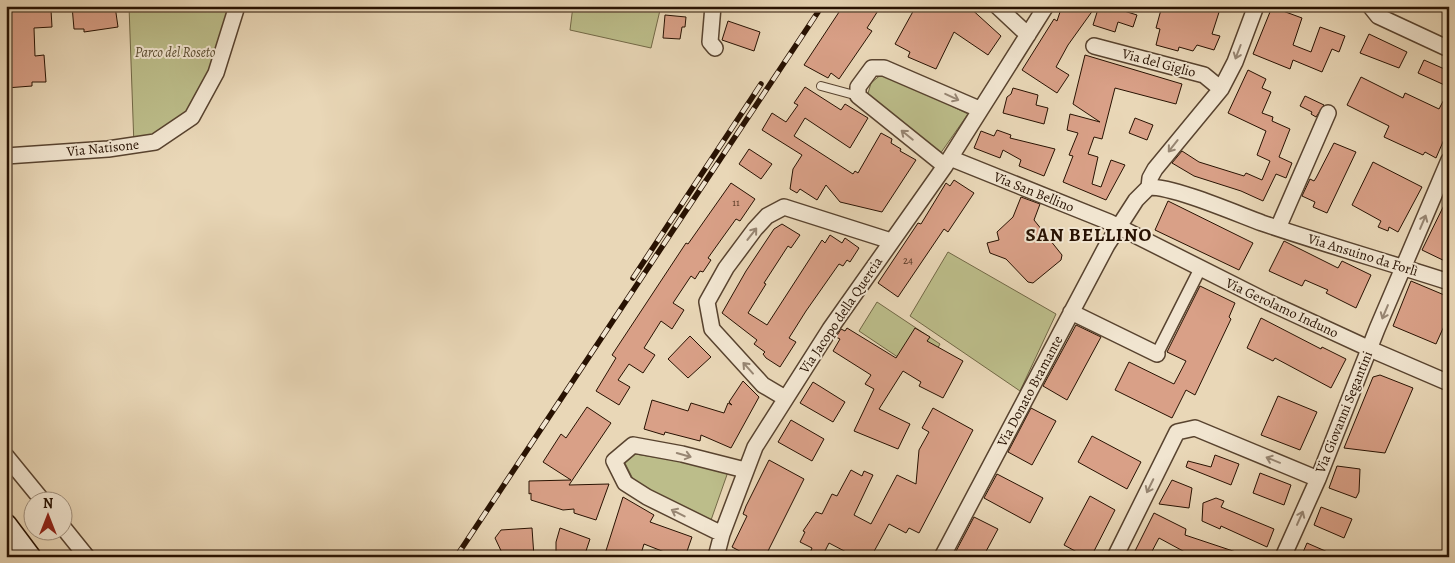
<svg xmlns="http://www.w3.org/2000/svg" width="1455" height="563" viewBox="0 0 1455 563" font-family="Alegreya,serif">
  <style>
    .green { fill: #bcbd8a; stroke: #726846 }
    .building { fill: #d9a087; stroke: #281202 }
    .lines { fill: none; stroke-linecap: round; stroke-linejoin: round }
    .service-casing { stroke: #58432f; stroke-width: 10 }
    .pedestrian-casing { stroke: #58432f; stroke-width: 14 }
    .minor-casing { stroke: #58432f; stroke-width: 18 }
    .secondary-casing { stroke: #281202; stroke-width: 24 }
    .service { stroke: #f1e5d0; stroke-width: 8 }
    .pedestrian { stroke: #f1e5d0; stroke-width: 11 }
    .minor { stroke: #f1e5d0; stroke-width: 15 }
    .secondary { stroke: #f1e5d0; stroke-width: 21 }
    .rail-casing { stroke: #281202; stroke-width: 5.5 }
    .rail { stroke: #f1e5d0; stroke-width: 4; stroke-dasharray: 11; stroke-linecap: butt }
    .oneway { stroke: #978673 }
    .labels { text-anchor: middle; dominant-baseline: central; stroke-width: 4; stroke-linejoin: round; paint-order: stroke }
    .number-label { font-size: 11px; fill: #543623 }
    .park-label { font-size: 14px; font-style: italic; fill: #5c4e32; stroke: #f1e5d0 }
    .street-label { font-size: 14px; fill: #281202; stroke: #f1e5d0 }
    .district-label { font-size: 19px; font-weight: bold; letter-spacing: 1px; fill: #281202; stroke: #f1e5d0 }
  </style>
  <rect width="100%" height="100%" fill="#e9d7b7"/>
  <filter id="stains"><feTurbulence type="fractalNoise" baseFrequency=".004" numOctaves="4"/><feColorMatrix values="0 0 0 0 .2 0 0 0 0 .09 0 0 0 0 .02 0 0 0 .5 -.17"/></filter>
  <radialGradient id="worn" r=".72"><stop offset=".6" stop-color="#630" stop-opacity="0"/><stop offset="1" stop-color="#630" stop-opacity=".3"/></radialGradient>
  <path class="green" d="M129,6H234L214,73L189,115L134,146Z
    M573,6H661L651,48L570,30Z
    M883,73L968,114L940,154L867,97L871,83Z
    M948,252L1056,314L1020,391L910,316Z
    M877,302L940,344L923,374L859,331Z
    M635,454L729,469L710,523L634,481L625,463Z"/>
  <path class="building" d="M6,6H45L46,10H51L52,27L34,28L35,56L44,55L46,82H32V86L6,88Z
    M72,6H115L118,27L84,32V29H74Z
    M843,6H881L867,28L872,31L839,79L831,73L828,78L804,65Z
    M916,6H968L1001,36L988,55L954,32L936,69L908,57L910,52L895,44Z
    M1062,6H1096L1068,45L1056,67L1069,75L1057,93L1022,70L1054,19L1057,21Z
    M1099,6H1108L1137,15L1133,27L1118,22L1115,32L1093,25Z
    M1162,6H1221L1212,34L1220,36L1214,50L1197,45L1193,51L1179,47L1178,51L1156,45L1160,29L1156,28Z
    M1272,7L1302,18L1293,45L1311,52L1320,27L1345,36L1339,52L1332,49L1322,72L1293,60L1290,69L1253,54Z
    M665,15L686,17L685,27H682L680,39L663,38Z
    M728,21L760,32L754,51L722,40Z
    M1369,34L1407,52L1399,68L1360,53Z
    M1085,55L1182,84L1176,104L1115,88L1102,139L1094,137L1088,154L1098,157L1092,184L1101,187L1111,160L1125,165L1106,200L1063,182L1073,156L1069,155L1078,133L1067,130L1070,114L1100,122L1073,104Z
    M1424,60L1449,71V87L1418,73Z
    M1248,70L1266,79L1262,88L1271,92L1262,113L1273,117L1272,121L1290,129L1279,157L1292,163L1286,178L1276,174L1263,201L1241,191L1194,176L1172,163L1182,151L1199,162L1244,176L1246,173L1262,180L1270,161L1257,155L1266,131L1228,113Z
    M1361,77L1403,98L1405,93L1439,109L1449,90V128L1436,158L1425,152L1423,155L1384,137L1389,126L1347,105Z
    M805,87L841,110L845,104L868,118L850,148L805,118L794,136L853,174L855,171L858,173L881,133L892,139L891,143L901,149L900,151L916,160L882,212L840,202L826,185L817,200L800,189L797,193L790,189L793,169L802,155L762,130L772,113L786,122L798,105L794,103Z
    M1013,88L1038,95L1036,105L1048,108L1044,124L1003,113L1007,97L1011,94Z
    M1305,96L1324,105L1316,117L1311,114L1312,112L1300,106Z
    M1135,118L1153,125L1147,140L1129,133Z
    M997,130L1011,135L1010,138L1055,149L1044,176L1019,166L1021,160L1003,150L1000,158L974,148L981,131L994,136Z
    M1334,143L1356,152L1327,213L1313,207L1315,202L1302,196L1310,179L1314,181L1316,178Z
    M749,149L772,164L761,179L739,164Z
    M1373,162L1422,187L1398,232L1389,227L1388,231L1378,227L1381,221L1352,205Z
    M954,180L974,193L948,232L944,229L898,297L878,283L918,223L921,224L946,183L950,186Z
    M731,183L755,199L740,221L736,219L723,237L708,258L711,260L703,272L700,271L695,279L691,276L673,303L684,310L672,329L661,321L644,348L655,355L643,373L629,364L618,380L630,387L619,405L596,391L616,358L612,355L686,243L688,244Z
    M1449,195V263L1422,250Z
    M1021,197L1040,204L1034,220L1062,255L1061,260L1033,283L1028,282L1006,259L990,253L987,243L999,240L997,232L1013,217Z
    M1168,201L1253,243L1239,270L1155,230Z
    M782,224L800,235L791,248L788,246L764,283L766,284L748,313L767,325L822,240L825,243L830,235L842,243L845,238L859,248L850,262L847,260L843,266L839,264L806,311L789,338L796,342L780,367L766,358L763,354L765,352L754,344L757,340L722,313L746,271L774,229Z
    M1284,241L1338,268L1342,261L1371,275L1356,308L1326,293L1328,290L1305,280L1302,286L1269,271Z
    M1411,281L1449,297V315L1436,344L1393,326Z
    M1200,286L1235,303L1229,317L1231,319L1195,395L1186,390L1172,418L1115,390L1129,362L1174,384L1186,361L1167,352Z
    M1261,318L1321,349L1322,347L1346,359L1331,388L1275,358L1273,361L1247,348Z
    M1076,325L1101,337L1067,400L1043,386Z
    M847,328L896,358L915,328L930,337L927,341L963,361L943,398L919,386L921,382L903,371L879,409L910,424L898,449L854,431L874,389L865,384L871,375L833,351L840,339L836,337L841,329L845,331Z
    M690,336L711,357L688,378L668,359Z
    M1380,375L1413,388L1385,453L1344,448L1373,377Z
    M743,381L759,397L731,448L701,435L700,441L665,432L664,435L644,429L652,400L688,411L691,403L724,413L728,403L732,405L729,402Z
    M813,382L845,402L833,422L800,403Z
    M1278,396L1317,412L1300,450L1261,435Z
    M587,407L611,423L569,485L609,484L596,520L574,513V509L563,510L531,500V493L529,494V481L571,480L543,462L561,434L566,438Z
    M933,408L973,430L919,533L909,528L906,533L889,524L871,557H846L848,553L829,543L822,557L810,553L812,548L800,542L805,532L803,531L816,512L822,514L832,494L837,496L851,470L862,476L864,471L873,475L854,515L871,524L897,475L916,484L919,450L929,432L922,428Z
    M1031,408L1056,421L1032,465L1008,452Z
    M791,420L824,439L812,461L778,442Z
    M1092,436L1141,462L1127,489L1078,462Z
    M1215,455L1239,464L1231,485L1186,467L1188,461L1211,467Z
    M769,460L804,479L765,557H751L732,547L747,516L743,514L746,506Z
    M1337,466L1360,469L1359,492L1356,498L1329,488Z
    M1260,473L1291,485L1284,505L1253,493Z
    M997,474L1043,498L1030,523L984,498Z
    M1172,480L1192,488L1189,508L1159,504Z
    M1090,496L1115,510L1091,557H1086L1064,545Z
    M623,497L654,515L650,522L692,537L685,557H671L672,555L644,544L640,557H604Z
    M1216,498L1224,501L1221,507L1274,529L1267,547L1221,526L1220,529L1202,521L1203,503Z
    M1321,507L1352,519L1344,538L1314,525Z
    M1154,513L1186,529L1185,535L1245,555V557H1194L1159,538L1149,557H1132Z
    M974,517L998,529L983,557H961L955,553Z
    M532,528L534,557H504L495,538L501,530Z
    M560,528L590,539L584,557H556V542Z
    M1307,543L1339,557H1301Z"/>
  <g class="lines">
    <g class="service-casing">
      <path id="service" d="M821,86L858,96"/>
    </g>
    <g class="pedestrian-casing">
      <path id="pedestrian" d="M1157,354L1200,269"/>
    </g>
    <g class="minor-casing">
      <path id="minor" d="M713,6L710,42L715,48
        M997,6L1028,35
        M1370,6L1378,16L1449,49
        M1094,46L1204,75L1221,89
        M6,156L108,149L155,142L192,117L216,73L237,6
        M950,158L1109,222L1268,302L1370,349L1449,383
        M945,166L858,96V87L872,68H884L979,109
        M1149,187L1150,178L1155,169L1221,89L1235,62L1256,6
        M1278,228L1328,113
        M1071,312L1157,354
        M785,398L763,385L712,329L707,302L726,268L755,229L767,216L784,207L891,241
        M6,456L42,500
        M62,526L87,557
        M722,534L647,497L625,483L614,461L633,445L682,454L745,470
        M716,557L722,534L755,447L830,329L945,166L1046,6
        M942,557L1107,245L1136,200L1149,187C1175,187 1235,213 1262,223C1324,244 1387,262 1449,282
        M1115,557L1177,432L1195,428L1318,479
        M1283,557L1318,479L1377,329L1449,160"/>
    </g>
    <g class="secondary-casing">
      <path id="secondary" d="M6,525L30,557"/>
    </g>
    <use href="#service" class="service"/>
    <use href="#pedestrian" class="pedestrian"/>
    <use href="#minor" class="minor"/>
    <use href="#secondary" class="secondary"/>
    <g class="rail-casing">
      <path id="rail" d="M633,278L761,84
        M456,557L822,6"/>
    </g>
    <use href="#rail" class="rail"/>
  </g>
  <defs><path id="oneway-shaft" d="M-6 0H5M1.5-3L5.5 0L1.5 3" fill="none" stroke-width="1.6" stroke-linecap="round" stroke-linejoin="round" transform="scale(1.25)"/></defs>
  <g class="oneway">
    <use href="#oneway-shaft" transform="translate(1238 52) rotate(111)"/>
    <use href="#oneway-shaft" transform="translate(952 97) rotate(25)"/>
    <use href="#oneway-shaft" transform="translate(907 135) rotate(-141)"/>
    <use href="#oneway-shaft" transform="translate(1173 146) rotate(128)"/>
    <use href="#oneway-shaft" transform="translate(1423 222) rotate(-67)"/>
    <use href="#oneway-shaft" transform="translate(752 234) rotate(-52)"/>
    <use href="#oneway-shaft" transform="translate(1385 312) rotate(113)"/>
    <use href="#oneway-shaft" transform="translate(748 368) rotate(-132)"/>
    <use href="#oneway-shaft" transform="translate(684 455) rotate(16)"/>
    <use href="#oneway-shaft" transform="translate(1273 460) rotate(-158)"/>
    <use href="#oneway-shaft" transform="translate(1150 486) rotate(116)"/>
    <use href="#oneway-shaft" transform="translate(678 513) rotate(-153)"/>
    <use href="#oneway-shaft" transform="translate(1300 518) rotate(-66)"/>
  </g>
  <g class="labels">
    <g class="number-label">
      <text x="736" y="202">11</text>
      <text x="908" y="260">24</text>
    </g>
    <g class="park-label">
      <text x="175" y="52">Parco del Roseto</text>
    </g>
    <g class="street-label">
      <text transform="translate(1159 63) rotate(15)">Via del Giglio</text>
      <text transform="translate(103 148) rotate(-6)">Via Natisone</text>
      <text transform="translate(1034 192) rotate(22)">Via San Bellino</text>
      <text transform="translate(1363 255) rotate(17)">Via Ansuino da Forlì</text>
      <text transform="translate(1282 308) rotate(25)">Via Gerolamo Induno</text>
      <text transform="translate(841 315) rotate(-56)">Via Jacopo della Quercia</text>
      <text transform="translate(1030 391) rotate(-62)">Via Donato Bramante</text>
      <text transform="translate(1344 412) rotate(-68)">Via Giovanni Segantini</text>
    </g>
    <g class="district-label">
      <text x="1089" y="235">SAN BELLINO</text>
    </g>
  </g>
  <rect width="1455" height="563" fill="none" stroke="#e9d7b7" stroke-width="25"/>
  <rect x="8" y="8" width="1440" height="548" fill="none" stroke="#281202" stroke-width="2.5"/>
  <rect x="12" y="12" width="1430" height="538" fill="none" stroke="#281202"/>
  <g transform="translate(48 516)"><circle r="24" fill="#f1e5d0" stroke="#a1917e"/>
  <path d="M0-4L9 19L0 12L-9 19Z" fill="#8f2418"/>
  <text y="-8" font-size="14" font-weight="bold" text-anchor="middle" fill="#281202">N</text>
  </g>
  <rect width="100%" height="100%" filter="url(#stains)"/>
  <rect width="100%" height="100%" fill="url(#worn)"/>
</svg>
